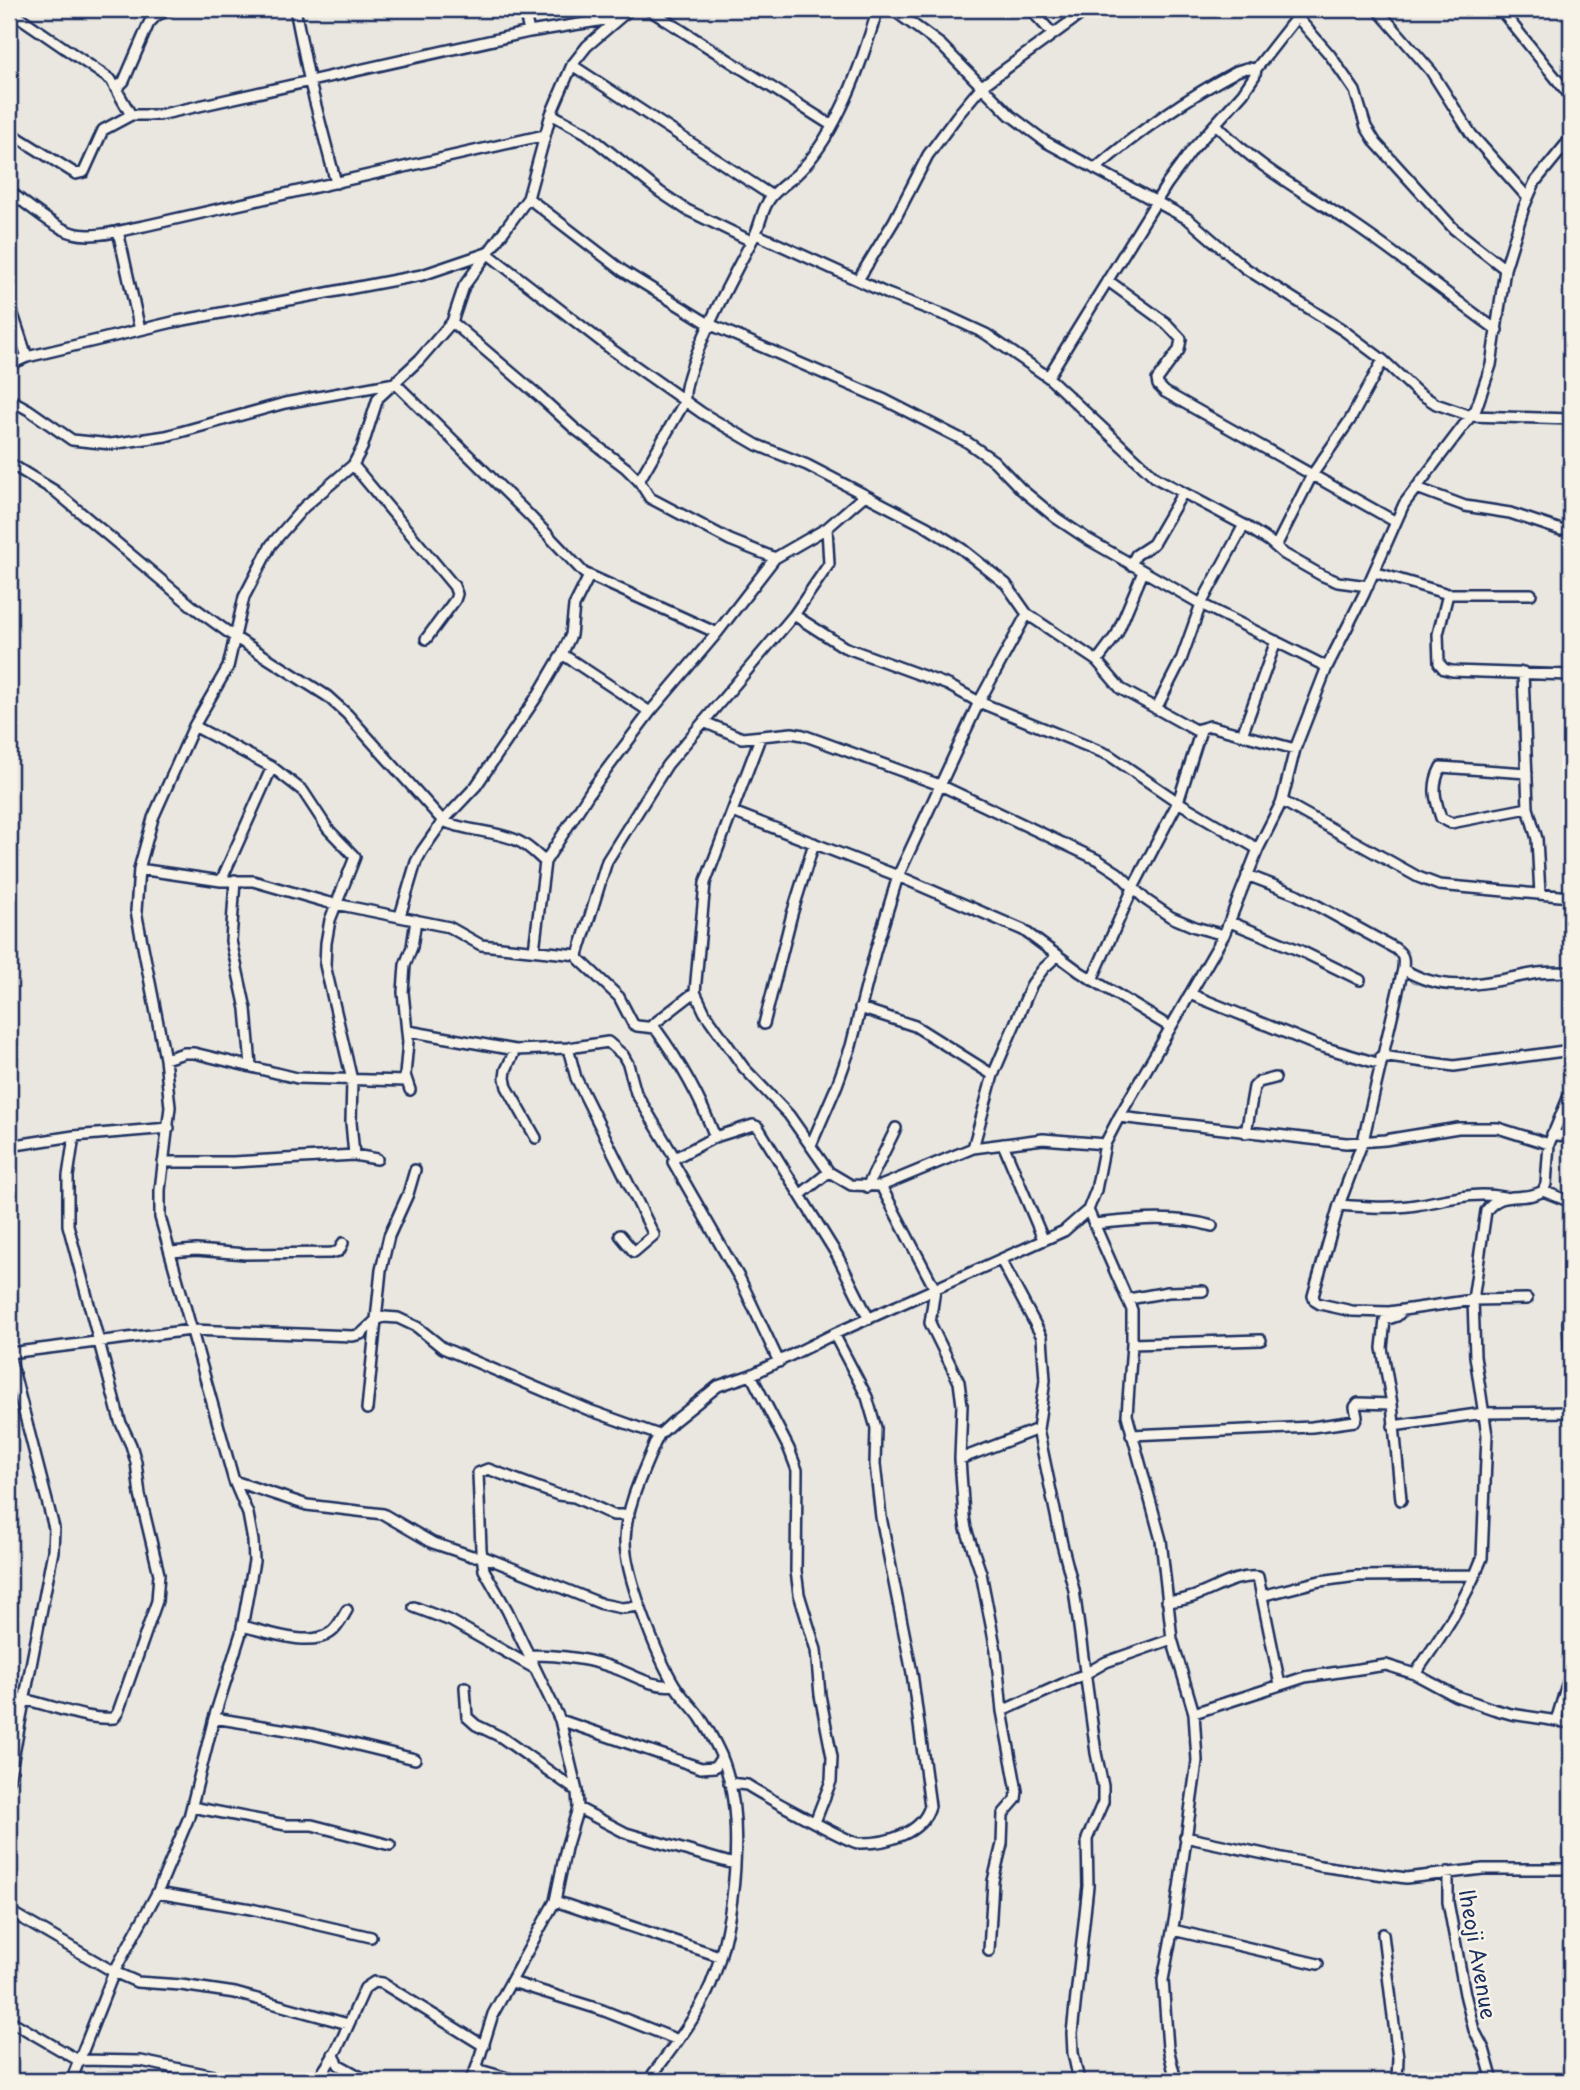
<svg xmlns="http://www.w3.org/2000/svg" width="1580" height="2090" viewBox="0 0 1580 2090" font-family="'Playpen Sans',sans-serif">
  <style>
    .lines { fill: none; stroke-linecap: round; stroke-linejoin: round }
    .minor-casing { stroke: #1b2f5e; stroke-width: 14 }
    .minor { stroke: #f7f3e8; stroke-width: 9 }
    .labels { text-anchor: middle; dominant-baseline: central; stroke-width: 5; stroke-linejoin: round; paint-order: stroke }
    .street-label { font-size: 21px; fill: #1b2f5e; stroke: #f7f3e8 }
  </style>
  <rect width="100%" height="100%" fill="#eae7e0"/>
  <filter id="ink" filterUnits="userSpaceOnUse"><feTurbulence type="fractalNoise" baseFrequency=".0143" numOctaves="2"/><feDisplacementMap in="SourceGraphic" scale="14" xChannelSelector="R" yChannelSelector="G"/><feConvolveMatrix kernelMatrix="1 2 1 2 8 2 1 2 1" color-interpolation-filters="sRGB"/></filter>
  <g filter="url(#ink)">
    <g class="lines">
      <g class="minor-casing">
        <path id="minor" d="M295,9L310,83L336,183
          M524,9L529,32
          M648,9L831,125
          M892,9L941,45L1010,115L1046,142L1188,219L1245,268L1343,330L1383,360L1416,391L1436,404L1471,416L1571,419
          M1030,9L1052,33
          M1377,9L1431,71L1471,134L1528,198
          M1500,9L1571,97
          M9,10L111,80L131,115
          M1297,17L1330,55L1355,91L1366,127L1376,143L1454,229L1505,269
          M572,65L772,196
          M117,88L124,81L149,23L157,15L172,9
          M551,114L586,133L660,192L687,210L751,241
          M1216,124C1257,168 1305,192 1354,225C1403,258 1449,296 1497,330
          M9,132L76,174L84,172L103,130L131,115H159L529,32L617,18
          M1095,169C1140,130 1183,100 1237,71L1247,68L1256,69
          M9,191C24,202 56,229 73,233C94,239 122,230 144,226L545,135
          M528,198L623,271L709,324L885,400L967,442L994,461L1021,489L1056,518L1089,540L1201,604L1327,667
          M118,231L140,330
          M756,234L888,294L947,316L986,334L1048,377L1156,478L1244,525L1269,541L1284,554L1321,575L1338,582L1368,586
          M858,280L894,221L928,155L957,116L982,86L1088,9
          M1107,280L1166,323L1181,339L1179,350L1157,380L1158,385L1165,392L1396,522
          M9,302L27,357
          M452,322L539,396L575,429L626,468L639,481L650,498L730,540L775,558
          M9,365L27,357L173,322L422,275L487,253L611,349L702,413L757,445L807,465L927,527L962,549L1006,584L1027,614L1097,661L1121,689L1195,730L1210,726L1295,749
          M1048,377L1167,184L1192,150L1243,93L1255,75L1256,69L1303,9
          M9,399L29,410L72,440L111,444L166,436L285,403L395,383L529,515L584,573L717,633
          M9,463L55,491L192,606L236,638L327,696L347,714L443,821C467,832 495,830 518,841C529,846 536,854 545,862
          M353,465L454,586L457,594L455,600L426,639
          M639,481L685,401C681,371 738,266 755,235C761,223 762,207 772,196C779,188 788,182 796,175C814,158 830,132 841,109C857,77 867,43 878,9
          M1417,488L1465,506L1510,513L1561,530
          M1276,546L1312,475L1350,420L1383,360
          M1131,565L1136,555L1153,544L1182,494
          M1374,572L1448,594H1531
          M1448,594L1438,634L1439,663L1444,669L1452,671L1571,675
          M794,615L829,564L827,528
          M562,654L650,712
          M1097,661L1117,634L1143,572
          M1523,672L1528,808L1537,839L1540,894
          M1156,709L1181,660L1201,604L1244,525
          M704,722L742,738L792,733L803,735L940,785L1098,860L1118,873L1146,900L1171,917L1195,927L1224,935
          M194,726L272,767L303,791L328,829L355,857L330,920L326,943L325,965L352,1080L351,1122L354,1155
          M1242,735L1276,641
          M760,738L705,883L695,992L705,1013L744,1068L789,1115L829,1172L851,1185L881,1186L973,1148L1043,1139L1105,1144
          M1527,773L1441,767C1431,786 1435,799 1441,818L1451,823L1528,808
          M1282,801L1418,877L1439,885L1571,897
          M733,812L898,876L1023,930L1080,972L1170,1027
          M139,869L221,881H253L326,902L449,927L481,945L578,955
          M1247,875L1296,894L1396,949C1404,955 1404,959 1403,969L1363,1141L1339,1205L1313,1296L1315,1301L1320,1304L1352,1311L1389,1312L1473,1300L1527,1299
          M235,880L231,941L246,1009L251,1066
          M221,881L272,767
          M400,916L416,862L422,851L443,821L476,786L538,695L562,654L571,635L574,606L589,576
          M1230,922L1301,951L1360,980
          M534,950L545,862L592,789L650,712L717,633L775,558L827,528L865,495
          M1403,969C1449,997 1489,981 1538,973C1549,972 1560,972 1571,972
          M1092,980L1134,886L1178,802L1201,730
          M1190,994L1316,1045L1380,1064
          M860,1008L915,1026L993,1075
          M764,1024L792,914L814,843
          M651,1026L695,992
          M408,1031L515,1050L568,1048L608,1042L623,1055L628,1064L636,1093L675,1158
          M568,1048L576,1078L654,1235L634,1252L620,1235
          M515,1050L506,1070L505,1078L507,1087L536,1138
          M1381,1056L1454,1066L1571,1050
          M165,1059L184,1053H194L297,1078L406,1081
          M410,1090L405,1075L408,1042L403,992L405,965L412,947L416,920
          M1119,1117L1346,1143L1385,1140L1458,1128H1498L1549,1144
          M1246,1133L1254,1087L1259,1082L1275,1078
          M1552,1134L1571,1137
          M715,1137C700,1097 680,1062 655,1028L637,1026L633,1024L619,997L579,959L578,955L607,861L667,765L794,615L844,647L948,685L979,702L1109,755L1178,802L1258,849
          M1003,1144L1043,1239
          M811,1145L837,1085L851,1046L875,952L898,876L979,702L1027,614
          M9,1146L74,1136L169,1128
          M973,1148L993,1075L1032,984L1043,969L1058,955
          M163,1162H233L354,1155L377,1159
          M881,1186L935,1289L930,1323L959,1382L962,1405L960,1459L964,1516L966,1529L981,1573L996,1651L1002,1711L1017,1791L1016,1799L1003,1814L1002,1844L993,1881L989,1951
          M867,1187L896,1128
          M1543,1191L1546,1184L1549,1144L1571,1091
          M800,1195L829,1172
          M1339,1205C1365,1207 1391,1209 1416,1205C1447,1200 1473,1191 1504,1197
          M1088,1210L1132,1310V1344L1127,1415L1161,1540L1172,1639L1194,1713L1197,1761L1195,1776L1175,1916L1163,1980L1168,2048L1176,2081
          M1094,1224C1133,1220 1175,1215 1212,1226
          M171,1252L196,1250L245,1254L331,1253L339,1251L343,1243
          M1001,1260L1042,1337L1045,1380L1038,1429L1062,1544L1074,1590L1096,1753L1103,1786V1802L1087,1839L1088,1886L1072,2033L1073,2053L1079,2081
          M1571,1294L1568,1323L1571,1375
          M1129,1299L1168,1292L1203,1291
          M1132,1344L1261,1340
          M9,1353L191,1330L353,1336L361,1334L376,1320L384,1317L398,1318L417,1327L443,1348L589,1410L659,1435
          M9,1354L54,1528L53,1551L9,1780
          M779,1362L740,1279L673,1162L675,1158L715,1137L753,1125L758,1127L837,1255L869,1319
          M751,1375L789,1449L797,1470L796,1571L799,1594L816,1650L820,1695L832,1757L831,1781L815,1822
          M367,1409L381,1270L389,1236L408,1194L415,1170
          M1393,1426L1484,1413L1571,1412
          M1131,1435L1312,1427L1355,1421L1357,1417L1355,1407L1358,1403L1392,1404
          M960,1459L1038,1429
          M234,1481L307,1505L383,1514L433,1543L472,1556H482L602,1604L622,1608L640,1606
          M1401,1500L1392,1404L1382,1348L1385,1320L1397,1316L1401,1312
          M1261,1596L1320,1581L1357,1576L1475,1575
          M1167,1601C1199,1603 1228,1573 1258,1577L1280,1685
          M414,1607L451,1621L534,1668
          M242,1626C265,1631 309,1648 330,1633C338,1628 342,1618 347,1610
          M530,1655C560,1655 588,1658 617,1669C636,1676 653,1688 674,1685
          M1415,1674C1441,1637 1466,1600 1482,1558L1487,1435L1475,1356L1473,1300L1486,1211C1503,1188 1522,1203 1543,1191L1571,1202
          M465,1687L467,1717L476,1725L501,1737L577,1791
          M9,1697C43,1700 81,1721 114,1718L118,1712L157,1601L159,1574L140,1495L136,1462L131,1445L120,1421L68,1225V1176L74,1136
          M1002,1711L1085,1674L1106,1662L1172,1639
          M1194,1713L1305,1677L1386,1665L1415,1674L1456,1696L1493,1709L1511,1714L1571,1723
          M214,1718L312,1734L415,1759
          M560,1720L701,1768L715,1767L722,1757
          M1556,1721L1571,1671
          M729,1783L747,1785C761,1794 848,1842 858,1843C886,1844 922,1834 930,1806L912,1673L881,1517L875,1464L876,1428L867,1397L834,1334
          M192,1807L286,1825H312L390,1845
          M578,1808L626,1833L734,1864
          M1185,1837L1320,1866L1406,1878L1483,1869H1571
          M1448,1872V1902L1465,1994L1474,2030L1484,2049L1493,2081
          M157,1893L251,1909L371,1937
          M555,1901L719,1956
          M9,1911L114,1972L137,1982L181,1985L235,1993L348,2024
          M1173,1930L1318,1964
          M1383,1934L1398,2058L1397,2081
          M512,1982L602,2010L678,2040
          M9,2020L78,2060L141,2061L238,2081
          M333,2054L339,2065L368,2081
          M476,2069L518,2081
          M71,2081L114,1972L157,1893L189,1817L214,1718L241,1633L254,1561L253,1541L248,1514L234,1481L160,1217V1190L170,1107L165,1059L136,911L139,869L153,818L194,726L228,667L244,597L271,545L304,507L353,465L362,448L378,398L419,360L452,322L464,286L528,198L551,114L572,65L587,46L630,9
          M315,2081C337,2058 351,2017 365,1988L374,1982L382,1983L484,2046
          M470,2081L476,2069L493,2014L555,1901L566,1848L578,1808L577,1791L560,1720L507,1610L484,1570L481,1549L478,1473L488,1469L558,1495L574,1497L613,1515H629
          M651,2081L653,2074C674,2046 698,2016 711,1984C735,1924 747,1816 721,1755C715,1742 708,1729 700,1717C692,1706 681,1696 674,1684C656,1654 624,1573 625,1539C626,1507 643,1472 655,1443L659,1435L673,1422L718,1386L751,1375L834,1334L1064,1231L1088,1210L1096,1190L1105,1144L1119,1117L1224,935L1258,849L1282,801L1295,749L1327,667L1364,594L1404,504L1476,409L1491,365L1505,269L1524,207L1535,182L1571,138"/>
      </g>
      <use href="#minor" class="minor"/>
    </g>
  </g>
  <g class="labels">
    <g class="street-label">
      <text transform="translate(1479 1954) rotate(80)">Iheoji Avenue</text>
    </g>
  </g>
  <rect width="1580" height="2090" fill="none" stroke="#f7f3e8" stroke-width="35"/>
  <rect x="18" y="18" width="1545" height="2055" fill="none" stroke="#1b2f5e" stroke-width="2.5" filter="url(#ink)"/>
</svg>
